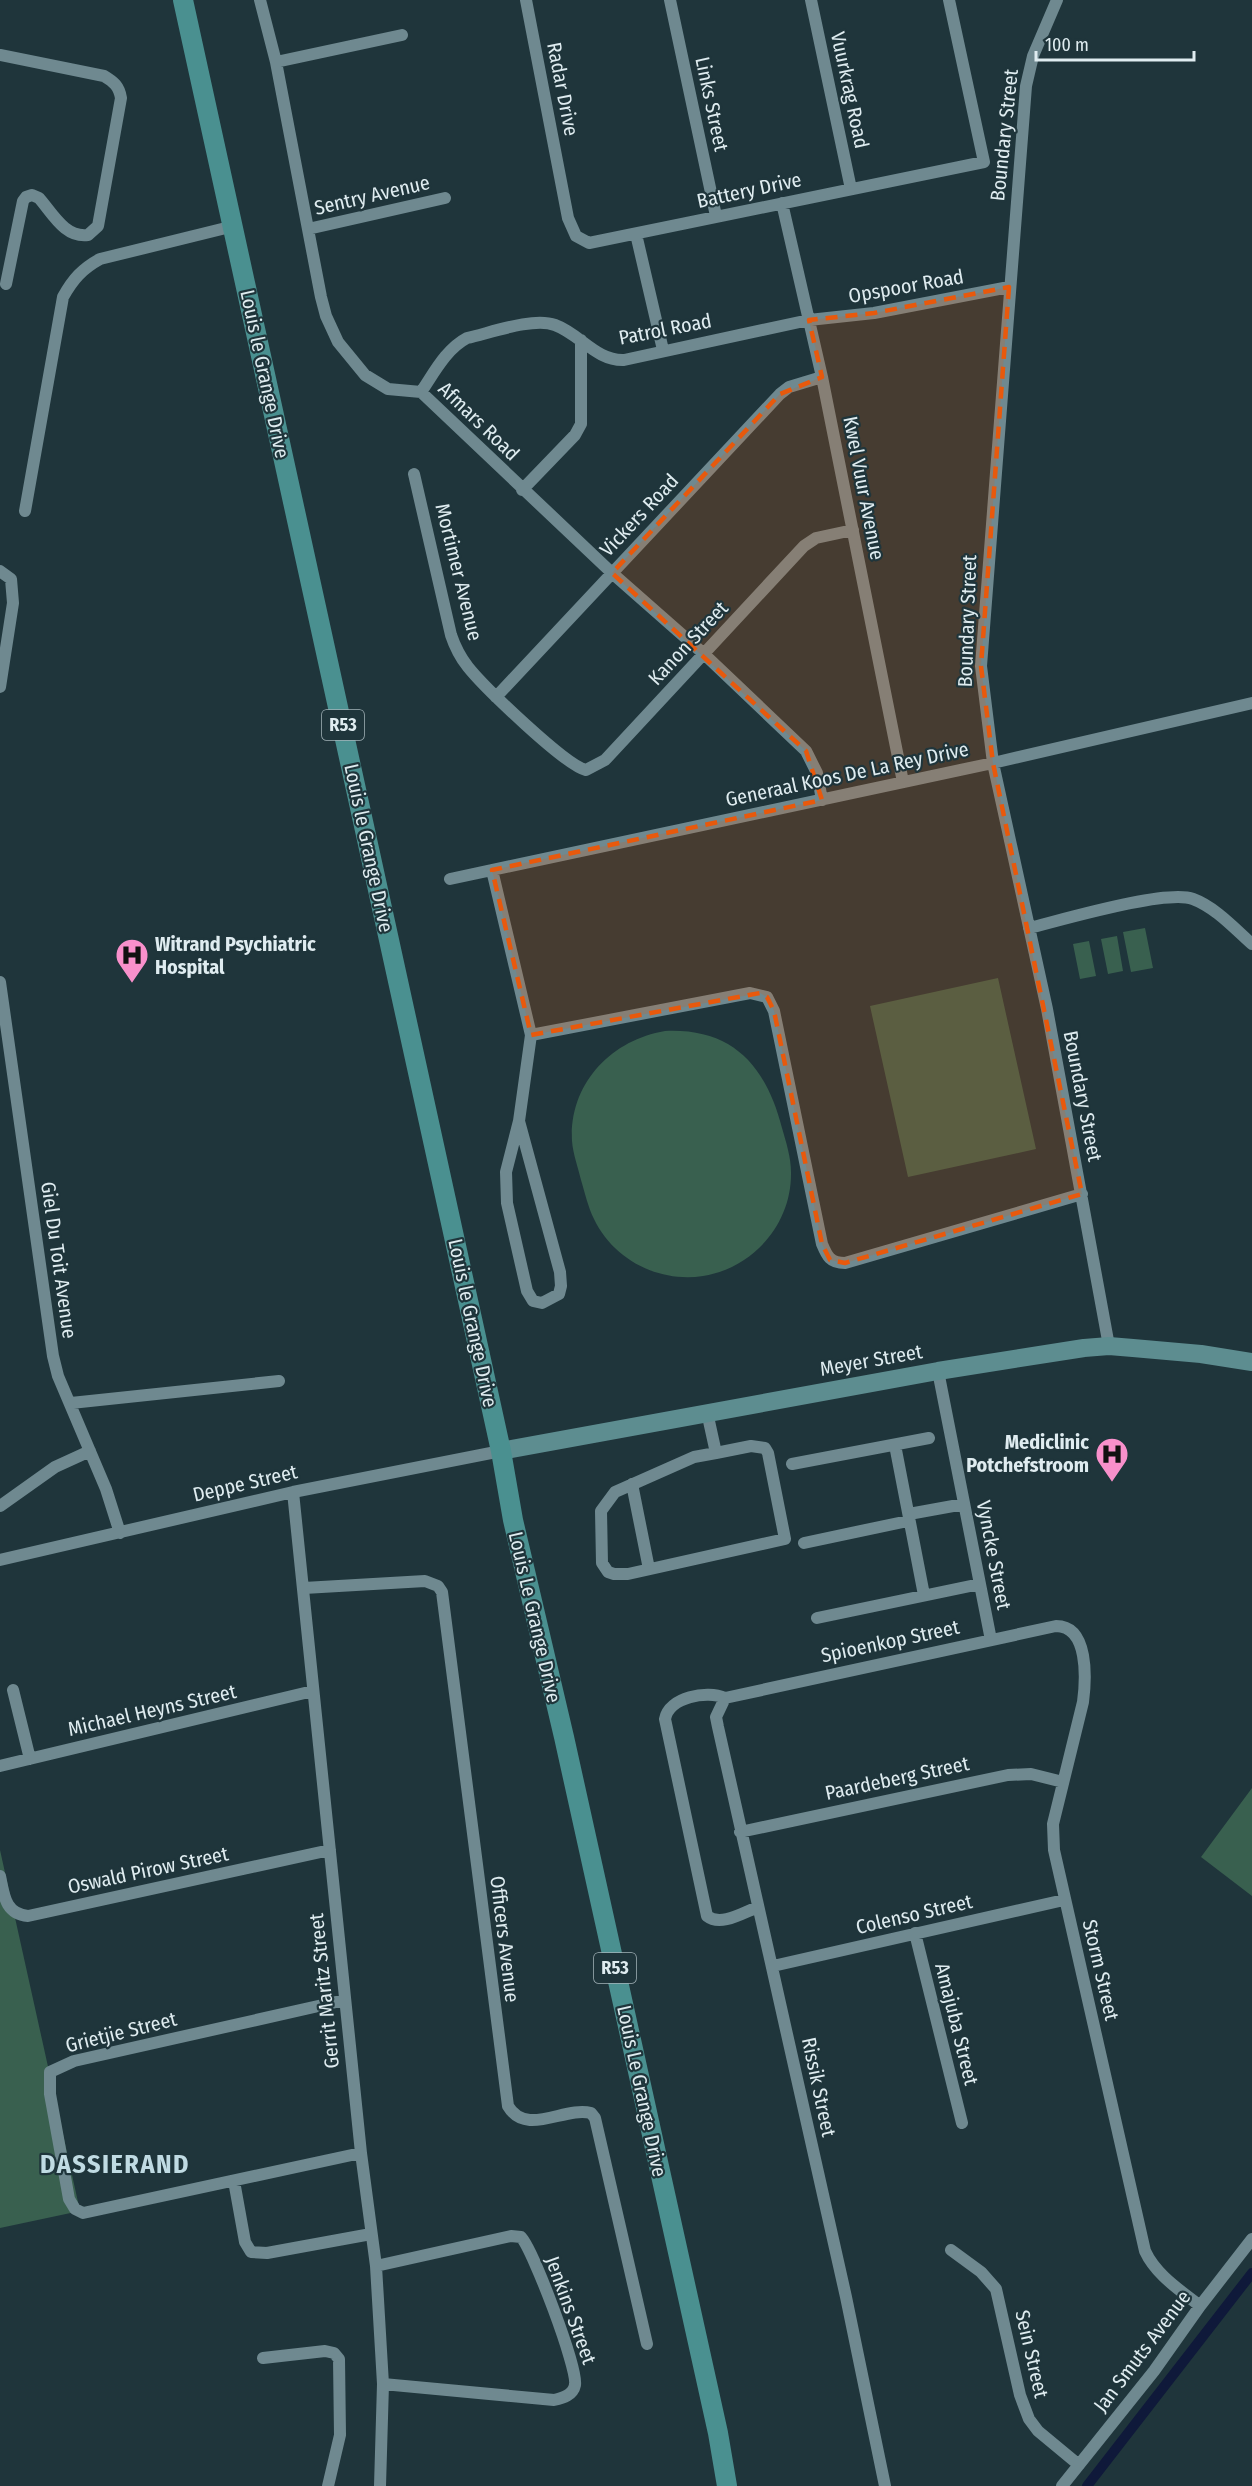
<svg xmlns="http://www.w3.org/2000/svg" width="1252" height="2486" viewBox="0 0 1252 2486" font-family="'Fira Sans Condensed',sans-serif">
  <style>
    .green { fill: #39604f }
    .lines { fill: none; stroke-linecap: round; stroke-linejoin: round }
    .canal { stroke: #0f193a; stroke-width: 10 }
    .street { stroke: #6f8990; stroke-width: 12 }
    .secondary { stroke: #5d8d90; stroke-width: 18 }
    .primary { stroke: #4a9090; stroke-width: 20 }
    .marked { fill: #e8590c; fill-opacity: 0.2; stroke: #e8590c; stroke-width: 4.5; stroke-dasharray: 12 8; stroke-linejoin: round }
    .labels { text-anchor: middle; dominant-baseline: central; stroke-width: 4.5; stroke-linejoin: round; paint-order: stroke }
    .shield { fill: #1f353b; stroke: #a5b5ba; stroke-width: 1.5 }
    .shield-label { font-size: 18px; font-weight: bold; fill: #dfecf0 }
    .street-label { font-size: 20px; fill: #dfecf0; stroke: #1f353b }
    .poi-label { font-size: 20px; font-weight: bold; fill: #dfecf0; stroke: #1f353b; text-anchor: start }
    .district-label { font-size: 26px; font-weight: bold; letter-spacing: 1.5px; fill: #c0dbe3; stroke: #1f353b }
  </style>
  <rect width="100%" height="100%" fill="#1f353b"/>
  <path class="green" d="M1145,928L1153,968L1131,972L1123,932Z
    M1117,936L1123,971L1108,974L1101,939Z
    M1089,941L1096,976L1080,979L1073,944Z
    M998,978L1036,1149L908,1177L870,1006Z
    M665,1031C733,1028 766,1066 782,1128C786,1142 791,1157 791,1172C792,1224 753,1268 703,1276C658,1283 613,1259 594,1219C588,1207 585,1193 581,1180C578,1167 573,1154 572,1141C569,1084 611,1040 665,1031Z
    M1252,1788V1896L1201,1857Z
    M0,1850L80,2211L0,2228Z"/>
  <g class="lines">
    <path class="canal" d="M1087,2486L1252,2273"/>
    <path class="street" d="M260,0L276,62L321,297L326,316L338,342L365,375L388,389L421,392L612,573L704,654L806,751L817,773L822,800
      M526,0L568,218L576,236L589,243L984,162L949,0
      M670,0L716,216
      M811,0L851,189
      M1057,0L1033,56L1026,86L981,666L993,763L1047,1009L1109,1346
      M0,55L104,76C114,82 119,86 121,98L98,226L88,235C65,238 53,214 39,198L32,195L26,197L23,201L6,284
      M276,62L402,35
      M782,203L822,377L903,782
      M308,229L445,198
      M636,234L663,350
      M421,392C434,373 446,349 467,338C490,333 533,317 555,325C580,334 596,361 624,360L809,320L874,313L1009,287
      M414,474L451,635C455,647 460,657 468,667C484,687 566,766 586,770L605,760L804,546L816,538L853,530
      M522,490L575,435L581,424V340
      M25,511L63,297C73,279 82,269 100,259L234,226
      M0,571L11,579L13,603L0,687
      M496,697L780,394L789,387L822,377
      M492,870L531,1035L750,993L767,997L774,1011L822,1244C827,1256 830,1263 845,1263L1082,1194
      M450,879L993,763L1252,703
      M1029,928C1062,920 1166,889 1193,899C1215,907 1235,929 1252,944
      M0,982L53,1356L58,1376L106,1489L120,1533
      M519,1121L560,1272L561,1286L559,1294L542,1303L533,1301L527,1291L507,1203L506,1172L519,1121L531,1035
      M938,1371L991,1640
      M71,1403L279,1381
      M707,1412L716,1453L694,1457L615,1492L601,1511L602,1563L608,1572L614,1574H628L785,1539L768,1453L765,1448L751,1446L716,1453
      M895,1445L924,1595
      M792,1464L929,1438
      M632,1484L649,1569
      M293,1492L361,2153L376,2266L383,2384L380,2486
      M0,1506L55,1467L90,1451
      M909,1514L964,1504
      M804,1543L908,1521
      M0,1560L293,1492L501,1451
      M304,1588L425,1581L438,1586L442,1592L508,2106C526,2137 565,2106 591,2113L595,2118L647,2344
      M817,1618L980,1584
      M13,1690L30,1759
      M725,1698L1056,1626C1089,1626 1086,1679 1083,1702L1053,1824L1054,1850L1145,2251C1156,2275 1180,2290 1200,2306
      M725,1698L716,1717L718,1727L846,2297L885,2486
      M725,1698C707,1690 669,1697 665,1719L707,1916C721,1927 744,1912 758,1907
      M0,1766L313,1691
      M740,1832L1008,1775L1031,1774L1063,1782
      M0,1876C4,1895 5,1914 28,1916L330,1850
      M915,1933L962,2123
      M773,1966L1064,1900
      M345,2000L74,2061L50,2072V2094L69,2199L75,2209L83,2213L361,2153
      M234,2181L245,2242L251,2252L267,2253L371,2234
      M951,2250L981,2272L996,2289L1020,2395L1029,2419L1038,2431L1079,2465
      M376,2266L511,2236L521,2237C533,2250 578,2368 575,2385C573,2395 563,2398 554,2400L383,2384
      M263,2358L325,2351L334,2353L339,2359L340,2435L328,2486
      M1062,2486L1154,2371L1200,2306L1252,2239"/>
    <path class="secondary" d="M501,1451L938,1371L1084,1348L1109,1346L1133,1348L1201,1354L1252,1362"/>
    <path class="primary" d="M183,0L501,1451L513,1520L564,1737L718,2433L727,2486"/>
  </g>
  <path class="marked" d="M1009,287L981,666L993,763L1082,1194L845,1263L830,1260L822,1244L774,1011L767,997L760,993L531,1035L492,870L822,800L806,751L612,573L780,394L822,377L809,320L874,313Z"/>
  <defs>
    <g id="hospital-pin" transform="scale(1.725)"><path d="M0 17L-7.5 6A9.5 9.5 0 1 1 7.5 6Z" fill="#f890cb" stroke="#1f353b"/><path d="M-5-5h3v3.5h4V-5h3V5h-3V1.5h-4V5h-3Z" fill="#111"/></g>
  </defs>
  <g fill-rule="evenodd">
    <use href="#hospital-pin" x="132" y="955"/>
    <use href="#hospital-pin" x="1112" y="1454"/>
  </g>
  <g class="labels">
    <g class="shield">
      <rect x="322" y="710" width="42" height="30" rx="4.5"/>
      <rect x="594" y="1953" width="42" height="30" rx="4.5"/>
    </g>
    <g class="shield-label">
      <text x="343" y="725">R53</text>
      <text x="615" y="1968">R53</text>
    </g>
    <g class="street-label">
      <text transform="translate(563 89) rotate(79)">Radar Drive</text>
      <text transform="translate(850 90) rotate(78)">Vuurkrag Road</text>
      <text transform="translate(712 104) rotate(78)">Links Street</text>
      <text transform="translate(1004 135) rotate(-84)">Boundary Street</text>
      <text transform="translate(749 190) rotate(-12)">Battery Drive</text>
      <text transform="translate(372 195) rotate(-13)">Sentry Avenue</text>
      <text transform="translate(906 286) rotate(-10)">Opspoor Road</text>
      <text transform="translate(665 329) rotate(-11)">Patrol Road</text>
      <text transform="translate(265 374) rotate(78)">Louis le Grange Drive</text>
      <text transform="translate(479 421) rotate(44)">Afmars Road</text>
      <text transform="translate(864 488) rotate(79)">Kwel Vuur Avenue</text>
      <text transform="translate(639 515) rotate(-47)">Vickers Road</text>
      <text transform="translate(459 572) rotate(76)">Mortimer Avenue</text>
      <text transform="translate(967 621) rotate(-88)">Boundary Street</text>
      <text transform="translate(688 643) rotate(-47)">Kanon Street</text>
      <text transform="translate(847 774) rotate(-12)">Generaal Koos De La Rey Drive</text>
      <text transform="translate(369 848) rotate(78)">Louis le Grange Drive</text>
      <text transform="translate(1083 1096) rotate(79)">Boundary Street</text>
      <text transform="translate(59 1260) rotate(82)">Giel Du Toit Avenue</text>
      <text transform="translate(473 1323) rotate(78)">Louis le Grange Drive</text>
      <text transform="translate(871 1360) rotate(-10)">Meyer Street</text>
      <text transform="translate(245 1483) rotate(-13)">Deppe Street</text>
      <text transform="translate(994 1555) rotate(79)">Vyncke Street</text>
      <text transform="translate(535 1617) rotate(77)">Louis Le Grange Drive</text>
      <text transform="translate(890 1641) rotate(-12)">Spioenkop Street</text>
      <text transform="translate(152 1710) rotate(-13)">Michael Heyns Street</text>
      <text transform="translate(897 1778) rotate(-12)">Paardeberg Street</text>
      <text transform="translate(148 1870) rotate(-12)">Oswald Pirow Street</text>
      <text transform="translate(914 1914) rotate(-13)">Colenso Street</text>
      <text transform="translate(505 1939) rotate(83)">Officers Avenue</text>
      <text transform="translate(1101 1970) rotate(77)">Storm Street</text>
      <text transform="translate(324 1991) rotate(-96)">Gerrit Maritz Street</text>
      <text transform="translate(957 2024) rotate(76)">Amajuba Street</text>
      <text transform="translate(121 2032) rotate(-14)">Grietjie Street</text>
      <text transform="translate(819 2087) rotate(78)">Rissik Street</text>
      <text transform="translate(642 2091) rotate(78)">Louis Le Grange Drive</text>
      <text transform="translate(571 2310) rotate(70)">Jenkins Street</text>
      <text transform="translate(1142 2351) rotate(-53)">Jan Smuts Avenue</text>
      <text transform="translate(1032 2354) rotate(77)">Sein Street</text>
    </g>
    <g class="poi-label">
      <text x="155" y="944">Witrand Psychiatric<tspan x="155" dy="23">Hospital</tspan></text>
      <text x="1089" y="1442" text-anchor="end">Mediclinic<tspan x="1089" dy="23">Potchefstroom</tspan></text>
    </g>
    <g class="district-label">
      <text x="115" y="2164">DASSIERAND</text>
    </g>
  </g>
  <path d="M1036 51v9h158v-9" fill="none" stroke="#dfecf0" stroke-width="3"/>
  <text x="1045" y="51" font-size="18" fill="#dfecf0" stroke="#1f353b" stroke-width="4.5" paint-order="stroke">100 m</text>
</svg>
